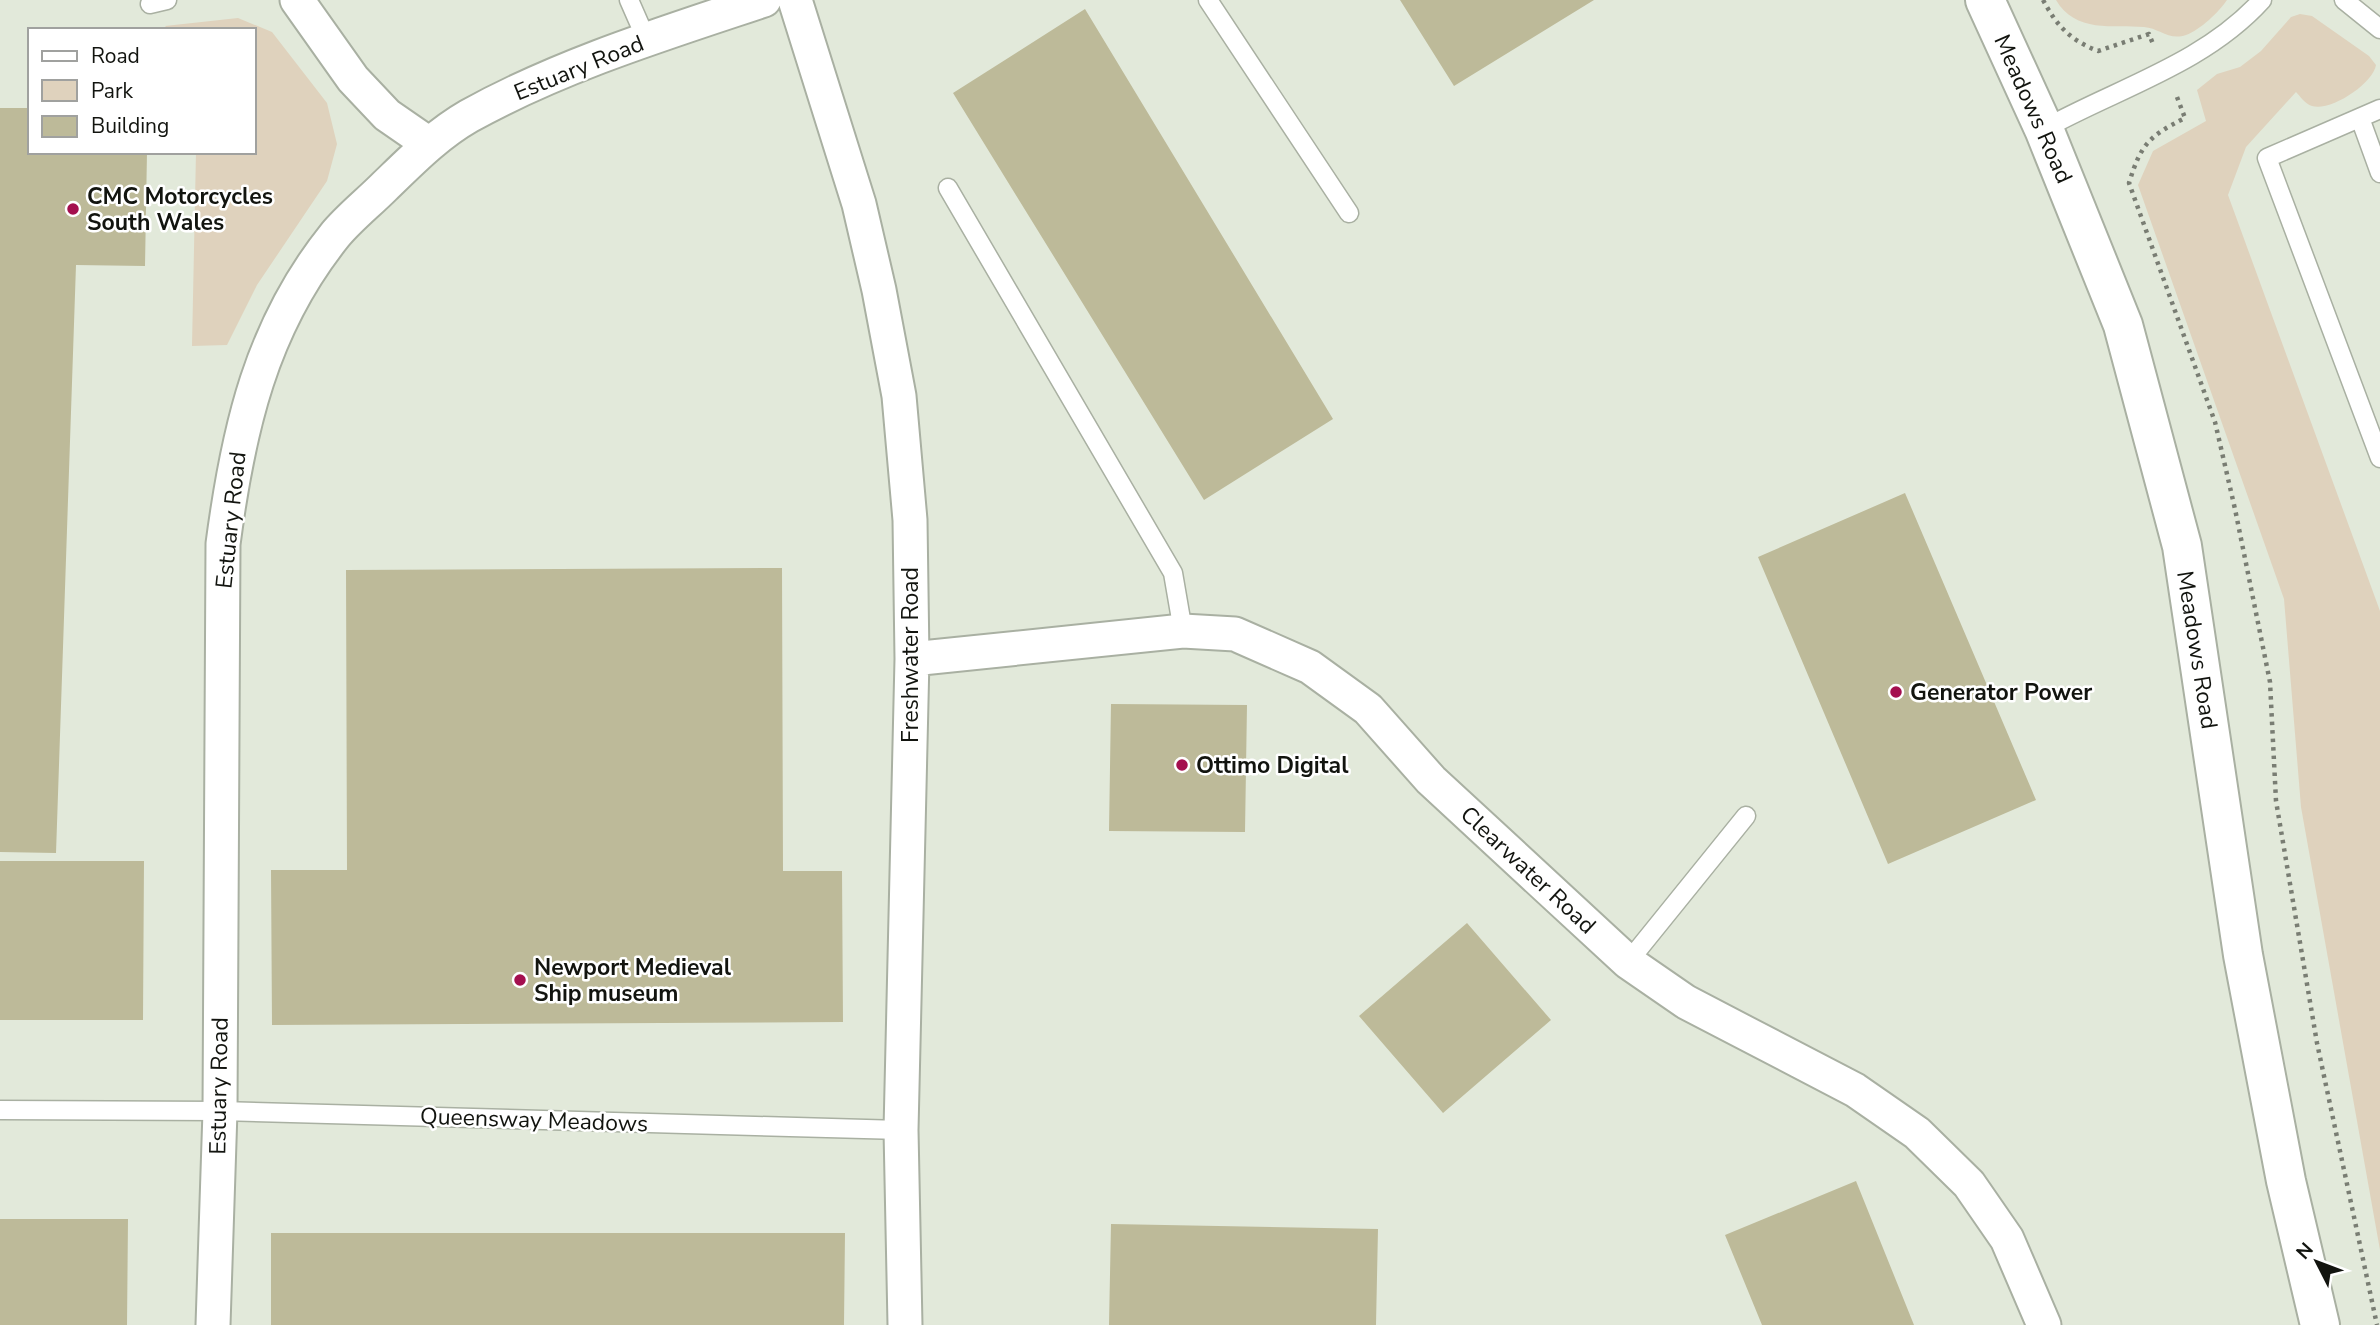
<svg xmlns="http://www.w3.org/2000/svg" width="2380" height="1325" viewBox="0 0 2380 1325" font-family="'Nunito Sans',sans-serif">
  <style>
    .green { fill: #dfd2bd }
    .building { fill: #bdba99 }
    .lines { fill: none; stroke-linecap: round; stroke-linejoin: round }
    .service-casing { stroke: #a9b0a2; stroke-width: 21 }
    .minor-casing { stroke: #a9b0a2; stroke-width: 37 }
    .tertiary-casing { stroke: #a9b0a2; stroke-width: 42 }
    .path { stroke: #797d73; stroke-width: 4.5; stroke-dasharray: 3.5 5; stroke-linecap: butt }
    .service { stroke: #fff; stroke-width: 18 }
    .minor { stroke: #fff; stroke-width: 33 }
    .tertiary { stroke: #fff; stroke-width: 38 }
    .poi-dot { fill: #a40f4e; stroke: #fff; stroke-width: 2.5 }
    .labels { text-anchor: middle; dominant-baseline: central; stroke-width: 5; stroke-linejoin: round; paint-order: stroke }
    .street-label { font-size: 23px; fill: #12140f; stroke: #fff }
    .poi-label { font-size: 23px; font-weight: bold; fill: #12140f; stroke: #fff; text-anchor: start }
  </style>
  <rect width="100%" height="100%" fill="#e2e9da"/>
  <path class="green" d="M2056,0H2227C2219,12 2200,30 2186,35C2169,41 2159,28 2144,27C2113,25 2075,33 2056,0Z
    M2300,14L2312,16L2369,56L2376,65C2373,84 2330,112 2312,106C2305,104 2300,96 2296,92L2246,147L2228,195L2380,611V1250L2301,807L2284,599L2138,185L2153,151L2206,121L2197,90L2217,74L2240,67L2261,51L2291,17Z
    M238,18L272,32L327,103L337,144L327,181L257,285L227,345L192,346L196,152H254V30H169L165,26Z"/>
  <path class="building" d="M1400,0H1594L1454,86Z
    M1085,9L1333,419L1204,500L953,93Z
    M0,108H30V152H147L145,266L76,265L56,853L0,852Z
    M1905,493L2036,800L1888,864L1758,557Z
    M782,568L783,871H842L843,1022L272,1025L271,870H347L346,570Z
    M1111,704L1247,705L1245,832L1109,831Z
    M0,861H144L143,1020H0Z
    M1467,923L1551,1020L1443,1113L1359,1016Z
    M1856,1181L1914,1325H1762L1725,1235Z
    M0,1219H128L127,1325H0Z
    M1111,1224L1378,1229L1376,1325H1109Z
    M271,1233H845L844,1325H271Z"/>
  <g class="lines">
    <g class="service-casing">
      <path id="service" d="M629,0L647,41
        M1208,0L1349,213
        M2344,0L2380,29
        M150,4L167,0
        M2380,109L2267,158L2380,458
        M2360,118L2380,173
        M2044,129C2118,88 2204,64 2262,0
        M948,188L1173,573L1183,631
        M1628,962L1746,816
        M0,1110L220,1111L901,1130"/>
    </g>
    <g class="minor-casing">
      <path id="minor" d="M297,0L353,79L387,115L429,144
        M795,0L859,204L879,290L899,396L910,520L912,659L901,1130L905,1325
        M912,659L1183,631L1235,634L1310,667L1368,709L1431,780L1628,962L1686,1002L1855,1090L1917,1133L1969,1184L2007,1239L2044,1325
        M213,1325L220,1111L223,544C238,430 261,327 335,235C349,218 368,203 384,187C411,161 436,135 469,116C561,65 665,33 764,0"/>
    </g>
    <g class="tertiary-casing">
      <path id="tertiary" d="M1985,0L2044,129L2123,325L2182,546L2243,955L2286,1181L2320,1325"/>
    </g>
    <path class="path" d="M2043,0C2057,26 2070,40 2098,51L2149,34L2153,44
      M2177,97L2185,118C2149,136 2141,144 2129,183L2215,422L2235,509L2270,682L2276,801L2317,1043L2377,1325"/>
    <use href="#service" class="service"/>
    <use href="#minor" class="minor"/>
    <use href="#tertiary" class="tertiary"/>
  </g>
  <g class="poi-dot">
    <circle cx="73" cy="209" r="7"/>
    <circle cx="1896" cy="692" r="7"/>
    <circle cx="1182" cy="765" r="7"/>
    <circle cx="520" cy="980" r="7"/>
  </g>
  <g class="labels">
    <g class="street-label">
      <text transform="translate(579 68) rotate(-22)">Estuary Road</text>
      <text transform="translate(2033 109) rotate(66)">Meadows Road</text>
      <text transform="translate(231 520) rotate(-84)">Estuary Road</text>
      <text transform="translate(2197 650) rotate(81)">Meadows Road</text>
      <text transform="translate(910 655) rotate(-90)">Freshwater Road</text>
      <text transform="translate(1528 870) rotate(43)">Clearwater Road</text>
      <text transform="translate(219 1086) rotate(-89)">Estuary Road</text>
      <text transform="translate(534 1120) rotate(2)">Queensway Meadows</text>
    </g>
    <g class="poi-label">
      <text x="87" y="196">CMC Motorcycles<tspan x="87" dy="26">South Wales</tspan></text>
      <text x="1910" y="692">Generator Power</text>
      <text x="1196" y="765">Ottimo Digital</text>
      <text x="534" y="967">Newport Medieval<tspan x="534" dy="26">Ship museum</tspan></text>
    </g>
  </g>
  <rect x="28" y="28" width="228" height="126" fill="#ffffff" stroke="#a0a19f" stroke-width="2"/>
  <rect x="42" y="51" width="35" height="10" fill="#ffffff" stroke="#a0a19f" stroke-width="2"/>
  <text x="91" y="63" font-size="21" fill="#12140f">Road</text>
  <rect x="42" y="80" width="35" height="21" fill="#dfd2bd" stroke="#a0a19f" stroke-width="2"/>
  <text x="91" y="98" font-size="21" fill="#12140f">Park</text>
  <rect x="42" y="116" width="35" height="21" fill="#bdba99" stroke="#a0a19f" stroke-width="2"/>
  <text x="91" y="133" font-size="21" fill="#12140f">Building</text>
  <g transform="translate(2317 1262) rotate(312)" stroke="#ffffff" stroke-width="5" paint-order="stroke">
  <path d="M0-5L12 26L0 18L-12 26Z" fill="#12140f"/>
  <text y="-10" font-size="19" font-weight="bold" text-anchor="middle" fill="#12140f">N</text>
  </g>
</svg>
